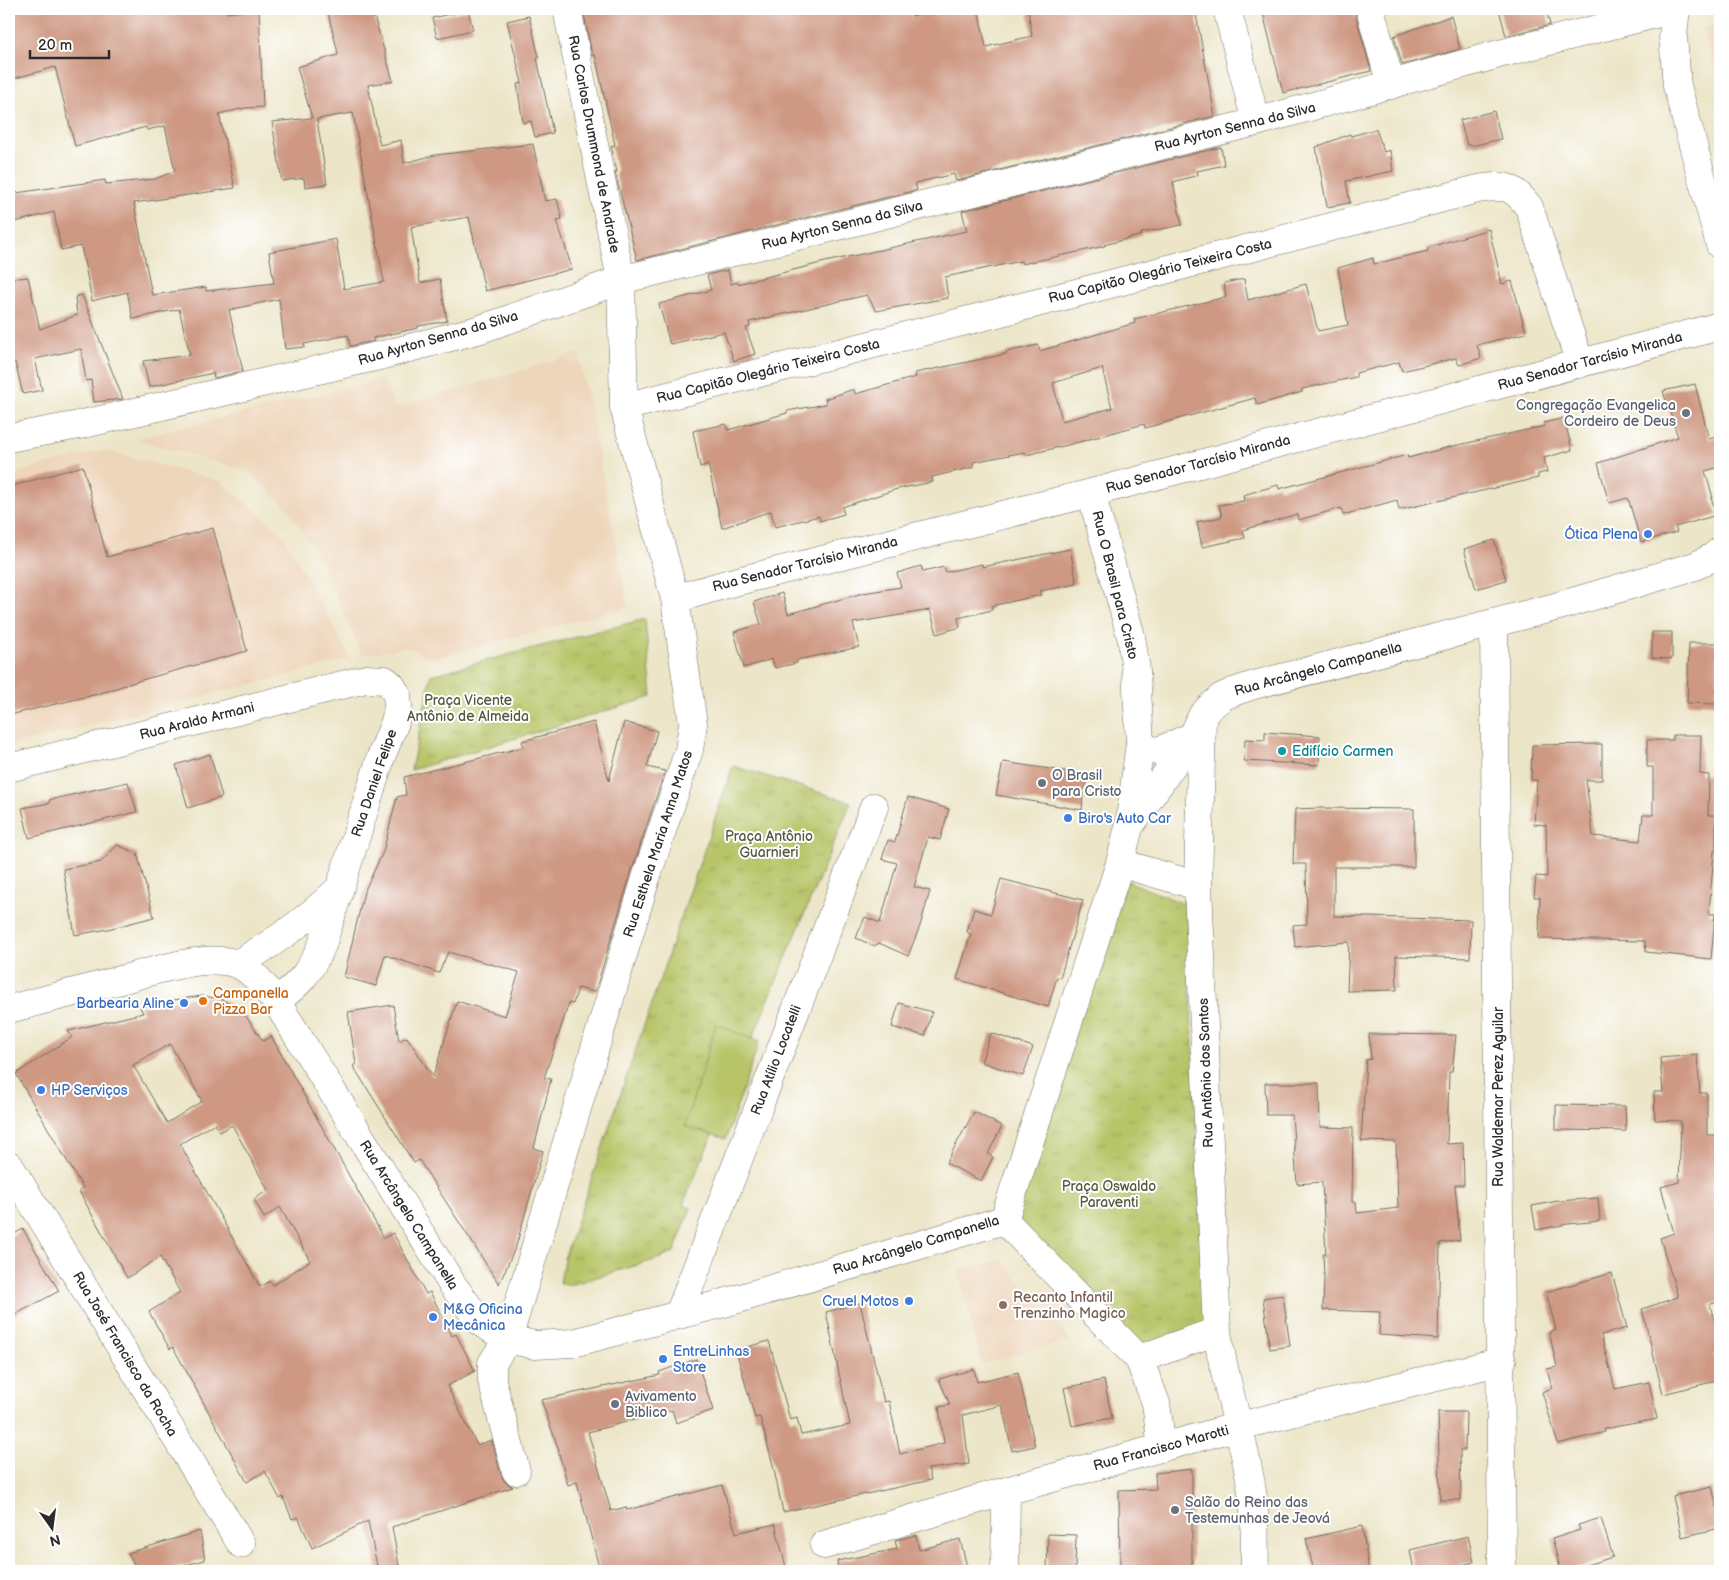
<svg xmlns="http://www.w3.org/2000/svg" width="1729" height="1580" viewBox="0 0 1729 1580" font-family="'Balsamiq Sans',sans-serif">
  <style>
    .built { fill: #eed6bb }
    .park { fill: url(#park-tufts); stroke: #717849 }
    .pitch { fill: #b7c567; stroke: #717849 }
    .building { fill: #ce9882; fill-rule: evenodd }
    .lines { fill: none; stroke-linecap: round; stroke-linejoin: round }
    .minor-casing { stroke: #6f6c62; stroke-width: 29 }
    .tertiary-casing { stroke: #6f6c62; stroke-width: 29 }
    .minor { stroke: #fff; stroke-width: 28 }
    .tertiary { stroke: #fff; stroke-width: 28 }
    .worship-dot { fill: #6b7280; stroke: #fff; stroke-width: 2 }
    .shop-dot { fill: #3f7fe0; stroke: #fff; stroke-width: 2 }
    .culture-dot { fill: #0f9aa8; stroke: #fff; stroke-width: 2 }
    .food-dot { fill: #e8710a; stroke: #fff; stroke-width: 2 }
    .education-dot { fill: #8d6e63; stroke: #fff; stroke-width: 2 }
    .labels { text-anchor: middle; dominant-baseline: central; stroke-width: 4; stroke-linejoin: round; paint-order: stroke }
    .street-label { font-size: 14px; fill: #2b2b2b; stroke: #fff }
    .worship-label { font-size: 14px; fill: #5b616d; stroke: #fff; text-anchor: start }
    .shop-label { font-size: 14px; fill: #366cbe; stroke: #fff; text-anchor: start }
    .park-label { font-size: 14px; fill: #55593d; stroke: #fff }
    .culture-label { font-size: 14px; fill: #0d838f; stroke: #fff; text-anchor: start }
    .food-label { font-size: 14px; fill: #c56008; stroke: #fff; text-anchor: start }
    .education-label { font-size: 14px; fill: #785e54; stroke: #fff; text-anchor: start }
  </style>
  <defs>
    <pattern id="park-tufts" width="24" height="20" patternUnits="userSpaceOnUse" patternTransform="scale(1.25)"><rect width="24" height="20" fill="#b7c567"/><path d="M3 7l-1-3M5 7V3M7 7l1-3M15 17l-1-3M17 17v-4M19 17l1-3" fill="none" stroke="#9ea95a"/></pattern>
  </defs>
  <rect width="100%" height="100%" fill="#fff"/>
  <filter id="ink" filterUnits="userSpaceOnUse"><feTurbulence type="fractalNoise" baseFrequency=".02" numOctaves="2"/><feDisplacementMap in="SourceGraphic" scale="10" xChannelSelector="R" yChannelSelector="G"/><feConvolveMatrix kernelMatrix="1 2 1 2 8 2 1 2 1" color-interpolation-filters="sRGB"/></filter>
  <filter id="wash" filterUnits="userSpaceOnUse"><feTurbulence type="fractalNoise" baseFrequency=".0096" numOctaves="4" result="noise"/><feDisplacementMap in="SourceGraphic" scale="20" xChannelSelector="R" yChannelSelector="G"/><feGaussianBlur stdDeviation="1.12" result="paint"/><feColorMatrix in="noise" values="0 0 0 0 0 0 0 0 0 0 0 0 0 0 0 0 0 1.4 0 .05"/><feComposite in="paint" operator="in"/></filter>
  <g filter="url(#wash)">
    <rect width="100%" height="100%" fill="#ece5c7"/>
    <path class="built" d="M1720,24V93L1703,29Z
      M579,353L628,607L435,658L427,656L407,647L362,655L321,562L289,510L248,471L135,439L384,379L395,408Z
      M104,450L220,481L283,534L351,659L9,746V474Z
      M1001,1260L1070,1340L981,1364L958,1270Z"/>
    <path class="park" d="M645,619L652,697L411,770L431,675Z
      M733,766L851,802L683,1205L691,1208L674,1252L661,1258L574,1284H560L564,1259Z
      M1127,881L1187,905L1205,1336L1142,1346L1004,1220Z"/>
    <path class="pitch" d="M716,1024L759,1042L726,1139L685,1126Z"/>
    <g id="blocks">
      <path class="building" d="M9,9H226L227,13L259,9L263,107L245,108L219,114L235,188L134,203L152,295L206,287V291L274,283L269,252L336,239L344,289L384,282L353,113L317,119L327,184L305,187L304,178L282,181L272,122L312,118L297,67L338,55L337,49L327,9H372L393,81L368,85L380,145L401,140L404,163L435,155L533,144L545,201L557,199L562,219L557,220L572,269L485,291L469,217L411,227L420,283L440,279L447,321L418,326V328L373,338L374,341L350,346L348,335L304,344L305,347L285,349L279,299L229,310L243,371L214,378L213,373L149,387L143,361L190,355L179,309L133,319L127,292L92,301L81,246L61,250L54,212L15,222L9,194L105,180L106,184L155,179L175,171L165,126L147,130L146,127L75,146L55,67L9,80Z
        M583,9H911L912,16L939,9H978L986,47L1032,36L1028,9H1195L1215,116L956,181L954,174L915,183L917,190L637,260L615,172H617L611,146L615,145L595,55H592Z
        M1262,9H1354L1371,71L1283,93Z
        M1499,9H1546L1550,25L1506,36Z
        M468,10L473,30L437,38L432,18Z
        M529,16L539,57L537,58L553,133L535,137L531,121L523,123L517,84L522,83L507,21Z
        M1451,16L1460,49L1402,65L1394,36Z
        M1494,111L1501,139L1476,145H1467L1460,120Z
        M1376,129L1384,152L1390,150L1393,171L1346,181L1350,203L1327,207L1316,147L1350,134L1351,136Z
        M1221,147L1224,165L1197,171L1198,175L1173,182L1182,225L1141,233L1142,235L1104,245L1105,246L1022,264L1021,261L945,277L948,298L876,311L867,295L749,322L750,327L746,328L755,354L734,361L724,332L670,344L659,304L711,290L707,275L728,270L731,284L737,282L738,284L825,262L967,231L962,211Z
        M1489,229L1502,284L1512,281L1526,333L1477,345L1481,358L1459,365L1456,358L1402,371L1399,362L1356,373V377L1302,389V392L1257,405L1255,398L1145,428L1144,424L1068,445L1026,455L1025,452L973,462L974,467L932,477L933,482L897,489L842,507L844,514L820,521L819,516L775,527L771,511L722,528L708,464L700,467L693,431L726,424L728,430L787,413V411L826,404L825,399L854,389L855,394L916,377L915,373L1006,354V352L1038,345L1040,351L1135,323L1134,319L1226,297L1224,283L1244,279L1248,300L1306,284L1318,331L1348,325L1338,268L1373,258L1374,264L1428,251L1427,248ZM1102,368L1112,408L1062,421L1053,383Z
        M28,277L40,329L77,315L75,297L82,295L123,399L94,402L91,380L86,381L81,349L35,359L42,390L23,394L15,362L9,364V279Z
        M1695,384L1709,439L1717,437L1720,450V467L1705,471L1713,498H1711L1717,515L1675,527L1677,532L1641,542L1628,498L1609,503L1598,463L1678,437L1663,391Z
        M1564,418L1572,450L1544,458L1547,472L1538,474V478L1399,510L1397,500L1343,515L1341,508L1298,520L1297,514L1243,530L1245,538L1202,547L1197,522L1222,517L1219,505L1244,501L1243,495L1278,485L1279,489L1407,455L1408,458L1449,447L1545,426L1544,423Z
        M83,466L107,557L213,528L247,651L138,681L98,694L9,715V487Z
        M1494,540L1506,580L1476,589L1464,549Z
        M1070,549L1077,584L1040,591L1041,595L991,606L992,610L958,618L960,627L937,634L930,610L853,623L859,647L797,660V663L775,668L772,659L744,668L734,632L761,624L754,602L782,593L788,614L863,593L901,587L897,573L921,566L923,572L944,567L946,572L982,564V567Z
        M1652,632H1672V659L1652,658Z
        M1689,643H1718L1716,704L1687,703Z
        M594,722L609,781L624,722L657,731L647,767L665,771L631,873L595,992L578,988L573,1004L569,1003L544,1078L551,1079L534,1148L543,1151L516,1246L499,1284L419,1160L414,1163L353,1066L356,1064L348,1012L393,1005L399,1041L407,1037L433,1077L457,1001L505,1016L519,972L448,952L439,973L385,955L376,986L344,977L364,892L383,852L397,797L406,795L404,777L524,747L522,741Z
        M1265,732L1320,736L1319,765L1244,761L1245,739L1265,740Z
        M1673,735H1701L1700,774L1709,775L1708,815H1716V851H1714L1709,914H1715L1711,959L1646,952L1645,941L1539,939L1540,897H1534L1536,876L1547,877L1546,825L1534,824L1537,780H1531L1532,745L1602,744V780H1586L1593,836L1640,841L1643,815H1653V767H1647V740H1673Z
        M210,754L222,797L188,808L176,765Z
        M1003,762L1090,775L1083,792L1082,810L996,795Z
        M128,782L137,812L29,838L22,808L50,803L49,800Z
        M908,797L949,809L940,840L928,837L914,887L930,891L920,926L908,956L879,943L874,946L856,938L865,917L880,923L897,863L882,859L888,840L895,842Z
        M1321,808L1414,809V867H1334V916L1471,920L1470,958L1396,956L1397,990L1347,991L1349,942L1295,947L1293,925L1307,924L1306,864H1293L1295,809Z
        M117,845L137,853L154,917L108,929L75,935L63,869L101,862Z
        M1001,879L1083,900L1060,978L1057,977L1048,1007L957,979L971,934L967,932L974,909L991,914Z
        M202,996L221,999L243,1012L263,1041L271,1036L384,1238L393,1233L426,1294L430,1292L452,1336L456,1334L475,1371L447,1386L477,1445L492,1440L501,1475L505,1482L513,1487L392,1527L400,1571H378L368,1521L312,1548L298,1517L292,1519L283,1497L280,1499L265,1471L247,1482L173,1347L170,1349L149,1312L180,1292L160,1257L127,1278L79,1191L83,1188L16,1074L72,1037L68,1031L143,1013L140,1007L174,1000ZM170,1044L202,1101L167,1123L133,1065ZM215,1123L219,1132L232,1125L268,1190L254,1199L264,1218L280,1207L310,1261L273,1285L270,1281L260,1287L180,1144Z
        M899,1003L932,1012L925,1036L892,1027Z
        M991,1033L1033,1047L1023,1076L981,1062Z
        M1369,1034L1456,1035L1452,1072H1449L1447,1144L1463,1143L1464,1185H1455L1460,1240L1440,1243L1438,1339L1379,1335L1380,1312L1323,1310L1324,1277L1323,1254H1326L1322,1182L1297,1184L1292,1115H1266L1265,1083H1319L1320,1127L1353,1128L1352,1202H1356L1357,1213L1398,1208L1396,1142L1361,1141L1366,1060L1371,1059Z
        M1697,1055L1700,1093H1707V1135H1716L1715,1179L1720,1202L1714,1204L1720,1225V1302L1710,1304L1720,1346V1353L1713,1355L1720,1380L1663,1394L1642,1309L1678,1297L1660,1238L1674,1233L1661,1187L1679,1182L1681,1121L1655,1120L1654,1092H1663L1660,1058Z
        M1556,1105L1625,1106L1626,1131L1556,1130Z
        M974,1112L1002,1126L988,1154L993,1157L981,1181L946,1163Z
        M1598,1198L1600,1221L1568,1224L1536,1230L1532,1206L1558,1201Z
        M23,1229L59,1291L9,1318V1237Z
        M1612,1273L1627,1328L1601,1335L1615,1389L1649,1382L1657,1419L1604,1429L1605,1432L1558,1444L1542,1392L1552,1388L1547,1369L1557,1367L1549,1332L1556,1330L1546,1292Z
        M1283,1295L1290,1346L1270,1349L1263,1298Z
        M860,1303L884,1402L889,1401L900,1454L944,1443L939,1407L950,1405L939,1379L974,1369L977,1382L1018,1372L1035,1446L1012,1451L1002,1405L963,1415L969,1464L928,1469L931,1480L783,1512L773,1465L760,1417L755,1418L736,1350L769,1341L790,1420L797,1418L801,1435L850,1425L826,1312Z
        M696,1359L713,1410L676,1423L672,1410L588,1432L611,1511L626,1507L627,1510L722,1485L736,1533L775,1524L787,1571H600L577,1482L568,1485L558,1450H559L541,1400L660,1375L659,1372Z
        M1104,1380L1112,1418L1072,1426L1064,1388Z
        M1438,1412H1466L1465,1450H1460L1461,1500H1440Z
        M1192,1469V1571H1120L1119,1490L1156,1489L1155,1473Z
        M1712,1487L1720,1521V1528L1682,1537L1673,1496Z
        M1601,1518L1613,1557L1566,1571H1561L1552,1539L1580,1530L1578,1525Z
        M1362,1526L1369,1571H1314L1306,1539Z
        M200,1531L205,1560L162,1571H138L128,1553Z
        M1048,1534L1076,1535L1075,1571H1047Z
        M916,1535L919,1550L960,1539L968,1571H838L837,1561L897,1549L895,1540Z
        M1468,1536L1474,1562L1436,1571H1414L1410,1550Z"/>
    </g>
  </g>
  <g filter="url(#ink)">
    <use href="#blocks" fill-opacity="0" stroke="#6f6c62" stroke-width="1"/>
    <g class="lines">
      <g class="minor-casing">
        <path id="minor" d="M1227,9L1256,122
          M1370,9L1391,85
          M1676,9L1673,36L1677,86L1720,245
          M624,407L1037,303L1478,189C1505,185 1511,184 1529,207L1580,364
          M9,438L79,425L383,355L481,329L621,280L1256,122L1499,54L1675,9
          M1091,493L1131,636L1136,671L1140,743L1129,827
          M675,599L730,583L1091,493L1720,326
          M1494,623C1497,939 1500,1255 1502,1571
          M1202,716L1198,886L1217,1331C1225,1386 1244,1437 1252,1491C1256,1515 1254,1547 1255,1571
          M9,768L366,679L385,680L391,685L397,695L398,707L395,722L381,757L322,945C309,973 301,983 276,1001
          M1120,863L1198,886
          M237,964C277,941 305,921 339,889
          M9,1165L241,1544
          M1004,1220L1139,1359L1156,1403L1162,1448
          M679,1314L874,807
          M1139,1359L1217,1331
          M516,1471L492,1381V1363L508,1339L646,878L689,750L693,724L675,599L624,407L621,280L567,9
          M824,1545L1006,1491L1239,1426L1502,1361
          M1005,1571L1006,1491"/>
      </g>
      <g class="tertiary-casing">
        <path id="tertiary" d="M1140,743L1150,750L1158,751L1193,736
          M9,1009C44,1000 78,991 113,982C145,974 207,952 237,964C254,971 265,988 276,1001L452,1284L480,1322L508,1339L535,1345L573,1343L724,1303L1004,1220L1120,863L1129,827L1193,736L1202,716L1209,708L1222,697L1233,692L1254,685L1559,606L1695,566L1713,557L1720,551"/>
      </g>
      <use href="#minor" class="minor"/>
      <use href="#tertiary" class="tertiary"/>
    </g>
  </g>
  <g class="worship-dot">
    <circle cx="1686" cy="413" r="5"/>
    <circle cx="1042" cy="783" r="5"/>
    <circle cx="615" cy="1404" r="5"/>
    <circle cx="1175" cy="1510" r="5"/>
  </g>
  <g class="shop-dot">
    <circle cx="1648" cy="534" r="5"/>
    <circle cx="1068" cy="818" r="5"/>
    <circle cx="184" cy="1003" r="5"/>
    <circle cx="41" cy="1090" r="5"/>
    <circle cx="909" cy="1301" r="5"/>
    <circle cx="433" cy="1317" r="5"/>
    <circle cx="663" cy="1359" r="5"/>
  </g>
  <circle class="culture-dot" cx="1282" cy="751" r="5"/>
  <circle class="food-dot" cx="203" cy="1001" r="5"/>
  <circle class="education-dot" cx="1003" cy="1305" r="5"/>
  <g class="labels">
    <g class="street-label">
      <text transform="translate(1235 127) rotate(-14)">Rua Ayrton Senna da Silva</text>
      <text transform="translate(594 144) rotate(79)">Rua Carlos Drummond de Andrade</text>
      <text transform="translate(842 225) rotate(-14)">Rua Ayrton Senna da Silva</text>
      <text transform="translate(1160 271) rotate(-14)">Rua Capitão Olegário Teixeira Costa</text>
      <text transform="translate(438 338) rotate(-16)">Rua Ayrton Senna da Silva</text>
      <text transform="translate(1590 361) rotate(-15)">Rua Senador Tarcísio Miranda</text>
      <text transform="translate(768 371) rotate(-14)">Rua Capitão Olegário Teixeira Costa</text>
      <text transform="translate(1198 464) rotate(-15)">Rua Senador Tarcísio Miranda</text>
      <text transform="translate(805 564) rotate(-14)">Rua Senador Tarcísio Miranda</text>
      <text transform="translate(1115 585) rotate(76)">Rua O Brasil para Cristo</text>
      <text transform="translate(1318 669) rotate(-15)">Rua Arcângelo Campanella</text>
      <text transform="translate(197 721) rotate(-14)">Rua Araldo Armani</text>
      <text transform="translate(374 783) rotate(-71)">Rua Daniel Felipe</text>
      <text transform="translate(658 844) rotate(-72)">Rua Esthela Maria Anna Matos</text>
      <text transform="translate(776 1060) rotate(-69)">Rua Atílio Locatelli</text>
      <text transform="translate(1206 1073) rotate(-92)">Rua Antônio dos Santos</text>
      <text transform="translate(1498 1097) rotate(-90)">Rua Waldemar Perez Aguilar</text>
      <text transform="translate(409 1215) rotate(58)">Rua Arcângelo Campanella</text>
      <text transform="translate(916 1245) rotate(-17)">Rua Arcângelo Campanella</text>
      <text transform="translate(125 1354) rotate(59)">Rua José Francisco da Rocha</text>
      <text transform="translate(1161 1448) rotate(-15)">Rua Francisco Marotti</text>
    </g>
    <g class="worship-label">
      <text x="1676" y="405" text-anchor="end">Congregação Evangelica<tspan x="1676" dy="16">Cordeiro de Deus</tspan></text>
      <text x="1052" y="775">O Brasil<tspan x="1052" dy="16">para Cristo</tspan></text>
      <text x="625" y="1396">Avivamento<tspan x="625" dy="16">Biblico</tspan></text>
      <text x="1185" y="1502">Salão do Reino das<tspan x="1185" dy="16">Testemunhas de Jeová</tspan></text>
    </g>
    <g class="shop-label">
      <text x="1638" y="534" text-anchor="end">Ótica Plena</text>
      <text x="1078" y="818">Biro's Auto Car</text>
      <text x="174" y="1003" text-anchor="end">Barbearia Aline</text>
      <text x="51" y="1090">HP Serviços</text>
      <text x="899" y="1301" text-anchor="end">Cruel Motos</text>
      <text x="443" y="1309">M&amp;G Oficina<tspan x="443" dy="16">Mecânica</tspan></text>
      <text x="673" y="1351">EntreLinhas<tspan x="673" dy="16">Store</tspan></text>
    </g>
    <g class="park-label">
      <text x="468" y="700">Praça Vicente<tspan x="468" dy="16">Antônio de Almeida</tspan></text>
      <text x="769" y="836">Praça Antônio<tspan x="769" dy="16">Guarnieri</tspan></text>
      <text x="1109" y="1186">Praça Oswaldo<tspan x="1109" dy="16">Paraventi</tspan></text>
    </g>
    <g class="culture-label">
      <text x="1292" y="751">Edifício Carmen</text>
    </g>
    <g class="food-label">
      <text x="213" y="993">Campanella<tspan x="213" dy="16">Pizza Bar</tspan></text>
    </g>
    <g class="education-label">
      <text x="1013" y="1297">Recanto Infantil<tspan x="1013" dy="16">Trenzinho Magico</tspan></text>
    </g>
  </g>
  <rect width="1729" height="1580" fill="none" stroke="#fff" stroke-width="30"/>
  <g transform="translate(52 1528) rotate(166)" stroke="#ffffff" stroke-width="4" paint-order="stroke">
  <path d="M0-4L9 19L0 12L-9 19Z" fill="#2b2b2b"/>
  <text y="-8" font-size="14" font-weight="bold" text-anchor="middle" fill="#2b2b2b">N</text>
  </g>
  <path d="M30 50v8h79v-8" fill="none" stroke="#2b2b2b" stroke-width="2.5"/>
  <text x="38" y="50" font-size="15" fill="#2b2b2b" stroke="#ffffff" stroke-width="4" paint-order="stroke">20 m</text>
</svg>
